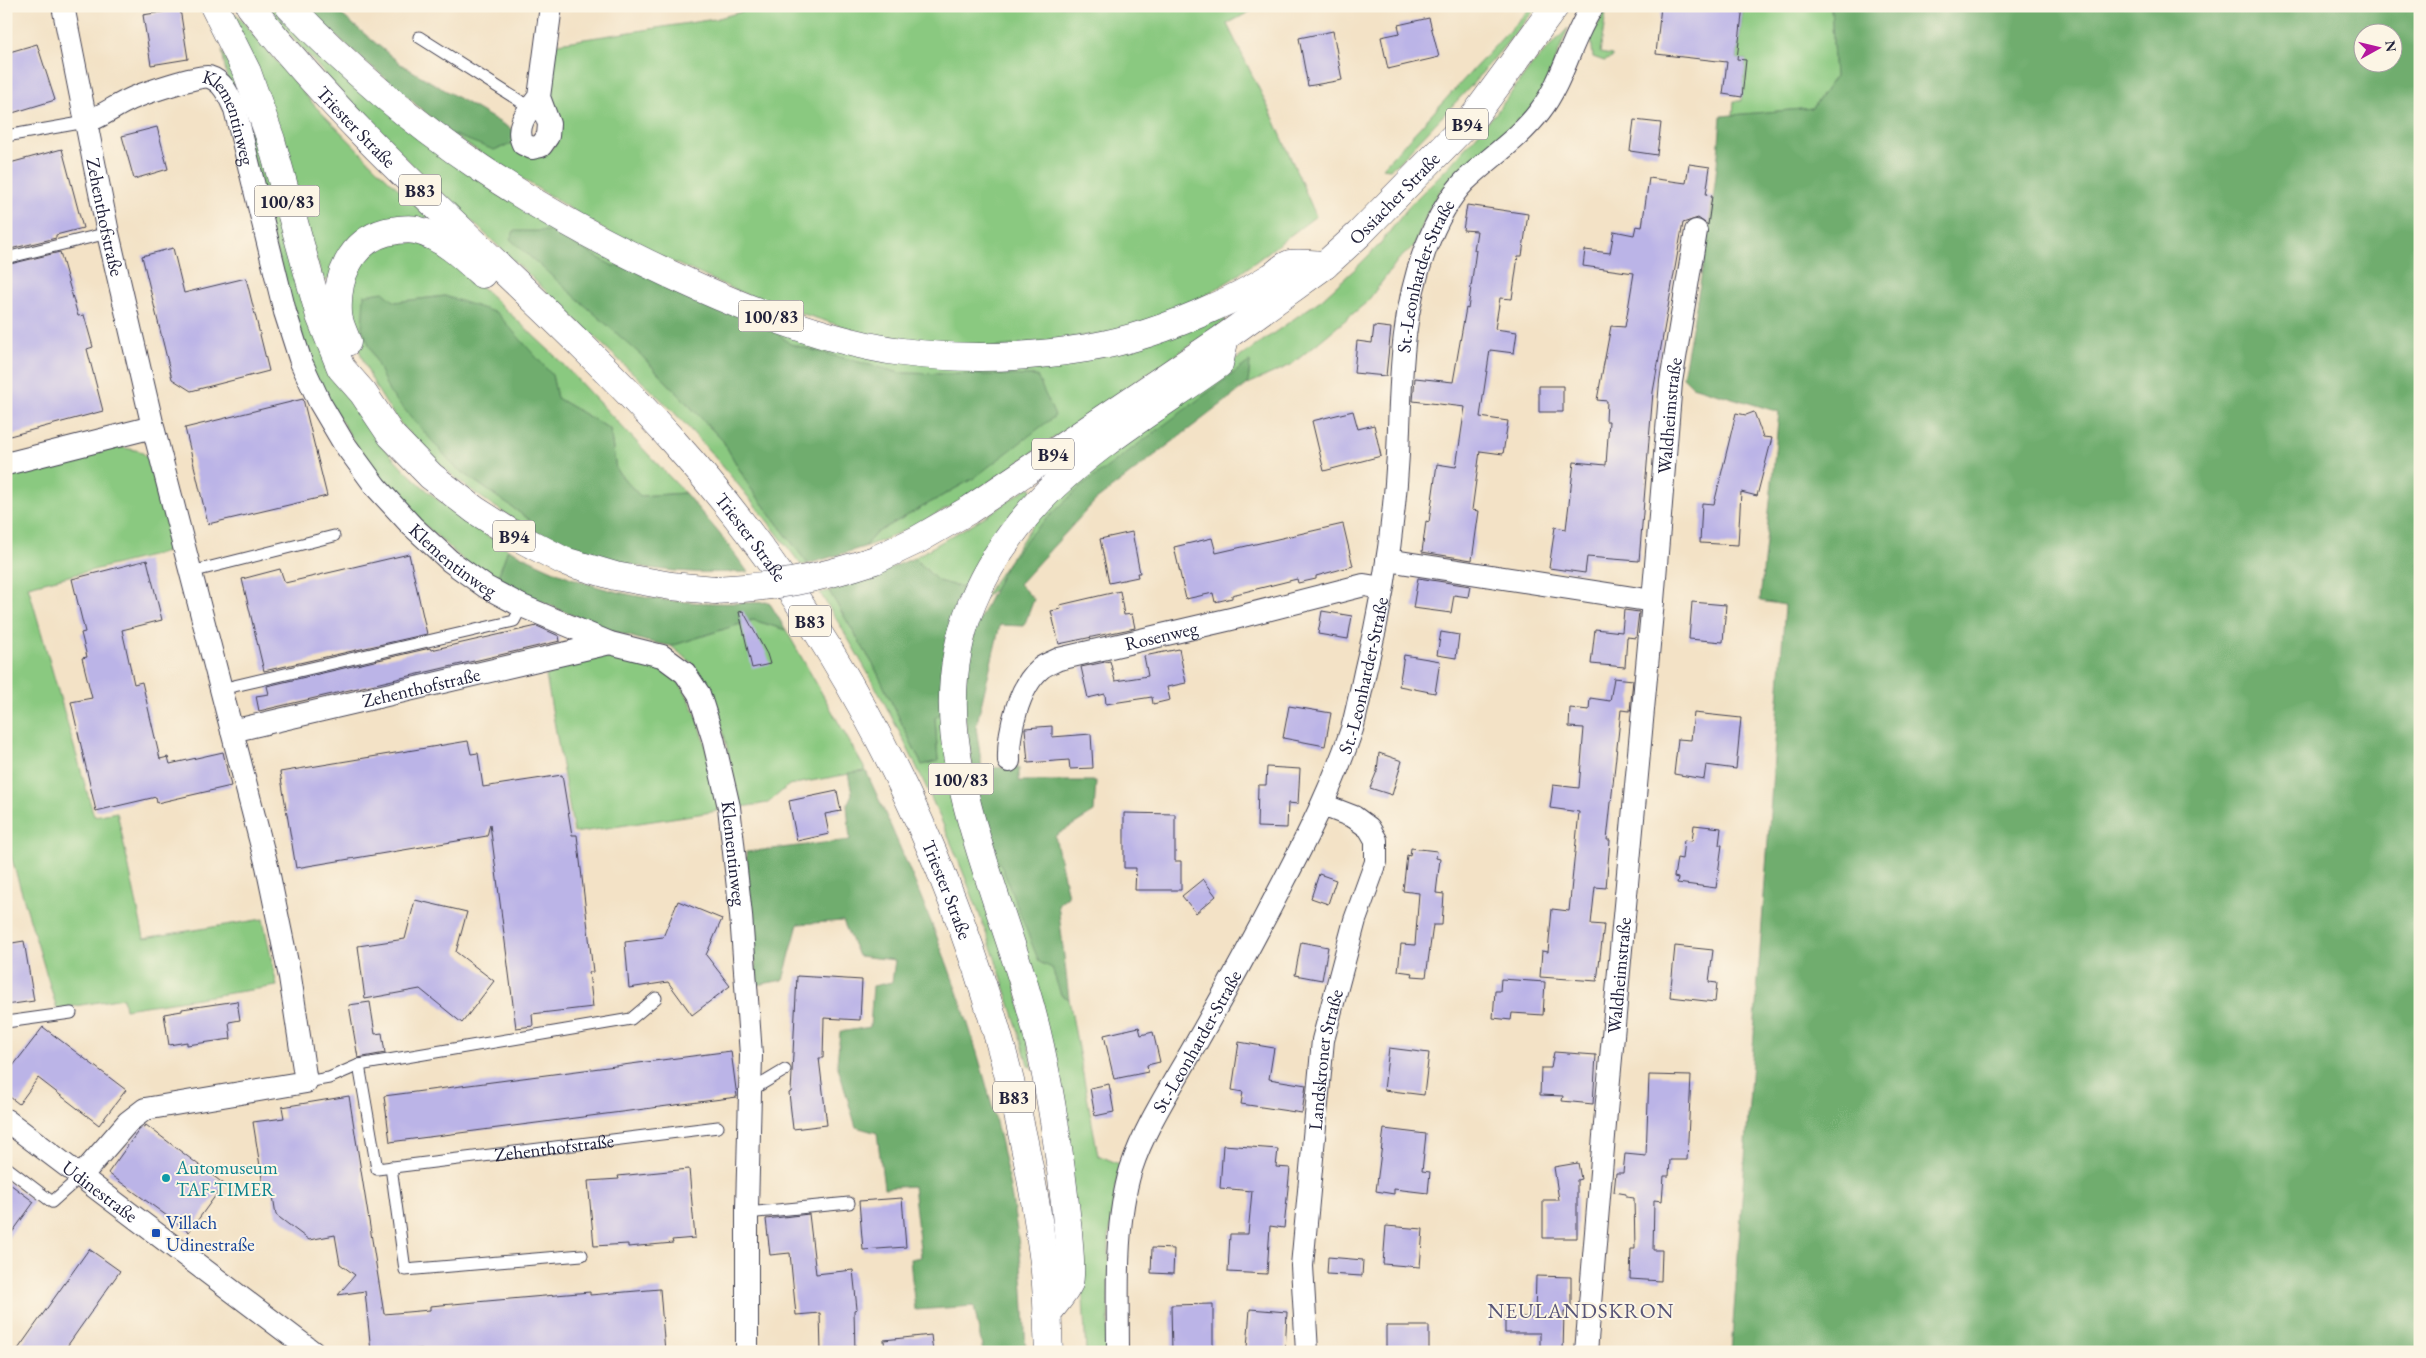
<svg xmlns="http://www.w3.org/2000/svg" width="2426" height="1358" viewBox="0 0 2426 1358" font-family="'EB Garamond',serif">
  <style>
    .green { fill: #8ac980; stroke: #56765e }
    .forest { fill: #6fad6e; stroke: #486854; fill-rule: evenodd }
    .building { fill: #bbb4e7 }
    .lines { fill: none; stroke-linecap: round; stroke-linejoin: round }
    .lane-casing { stroke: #413f50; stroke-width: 13 }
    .street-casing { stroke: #413f50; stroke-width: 24 }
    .primary-casing { stroke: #413f50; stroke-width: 29 }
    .lane { stroke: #fff; stroke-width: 11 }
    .street { stroke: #fff; stroke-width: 22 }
    .primary { stroke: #fff; stroke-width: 28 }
    .primary-bridge-casing { stroke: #413f50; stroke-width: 29; stroke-linecap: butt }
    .primary-bridge { stroke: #fff; stroke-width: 28 }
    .culture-dot { fill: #0f9aa8; stroke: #fcf5e5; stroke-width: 2 }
    .transit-dot { fill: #1a4fb4; stroke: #fcf5e5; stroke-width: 2 }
    .labels { text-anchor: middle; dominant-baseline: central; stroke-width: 4; stroke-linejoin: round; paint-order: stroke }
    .shield { fill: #fcf5e5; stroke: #63616e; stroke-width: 1 }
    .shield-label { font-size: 18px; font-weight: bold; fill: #22223b }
    .street-label { font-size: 19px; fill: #22223b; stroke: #fcf5e5 }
    .culture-label { font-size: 19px; fill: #0d838f; stroke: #fcf5e5; text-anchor: start }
    .transit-label { font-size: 19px; fill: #164399; stroke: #fcf5e5; text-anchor: start }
    .quarter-label { font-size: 21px; letter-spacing: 1px; fill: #585577; stroke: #fcf5e5 }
  </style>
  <rect width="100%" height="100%" fill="#fcf5e5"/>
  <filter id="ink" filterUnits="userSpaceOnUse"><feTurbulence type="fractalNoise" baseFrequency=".02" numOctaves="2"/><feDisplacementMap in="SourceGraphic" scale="10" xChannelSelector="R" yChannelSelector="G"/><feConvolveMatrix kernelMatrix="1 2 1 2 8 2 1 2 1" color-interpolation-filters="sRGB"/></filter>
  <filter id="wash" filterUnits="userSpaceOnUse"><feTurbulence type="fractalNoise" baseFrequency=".0096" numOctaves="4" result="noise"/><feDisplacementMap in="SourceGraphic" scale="20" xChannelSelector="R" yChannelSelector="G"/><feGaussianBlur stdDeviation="1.12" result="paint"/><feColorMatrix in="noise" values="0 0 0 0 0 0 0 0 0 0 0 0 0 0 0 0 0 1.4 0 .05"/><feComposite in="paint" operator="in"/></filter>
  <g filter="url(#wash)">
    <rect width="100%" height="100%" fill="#f3e2c6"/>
    <path class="green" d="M264,6H276L626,265L613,266L551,231L641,355L723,441L749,486L808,564L801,565C760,510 717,457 670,408L374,129Z
      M763,6H1260L1227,24L1273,117L1316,216L1234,278L1177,313L1120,332L1001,349L882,339L756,299L614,236L449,133L515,143L543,157L556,144C556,121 549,99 548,76C548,66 551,54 552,44L715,19Z
      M1532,6H1538L1470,87L1398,163L1390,169L1382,168Z
      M1607,6L1600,53L1612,55V58L1604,61L1593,57L1591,38Z
      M1743,6H1831L1835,77L1813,108L1733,115L1734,101H1741L1746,60L1737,59Z
      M232,14L237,15L315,106L377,169L432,220L408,219L324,282Z
      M1568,28L1545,88L1530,110L1439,192L1429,209L1414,246L1398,260L1367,302L1291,365L1248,384L1250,362L983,599L1048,502L1138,429L1322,299L1355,269L1379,245L1411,204L1451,164L1496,113L1532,65Z
      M222,50L238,81C258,144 278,206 298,269C313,314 325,362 351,403C391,466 445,510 508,549L496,582L473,569L380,484L310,370L227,79Z
      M407,242L420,243L451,258L554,355L685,493L640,496L616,470L610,429L557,398L552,375L445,296L395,302L455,467L530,520L535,532C457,485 387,433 357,344C350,325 346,299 353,281C365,254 377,245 407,242Z
      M1225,317L1224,322C1166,362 1107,402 1048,442C990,482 932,523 864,547L876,533L974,478L1036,376L900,373L790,344L770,326L898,360Z
      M120,447L140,451L150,459L175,550L28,586L94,816L117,812L144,938L263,919L277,986L125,1009L123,998L57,1009L6,840V474Z
      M1027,488H1032L1031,494L967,589L938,581L914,558L991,513Z
      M829,591L874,666L922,765L938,761L935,717L943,712L1019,1000L1033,1069L1028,1065C982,898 913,739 820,593Z
      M753,620L786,630L866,771L789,785L768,803L741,807L723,731L703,682L692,663L671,646Z
      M613,655C624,656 637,656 647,659C701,677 709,763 718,811L574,833L546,676L583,657Z
      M993,857L1001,865L1052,968L1061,995L1069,999L1098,1155L1119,1164L1109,1238L1108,1352H1086L1081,1263Z"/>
    <path class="forest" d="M301,6H331L402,65L513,130L515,143L494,150L449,133Z
      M1831,6H2420V1352H1731L1785,605L1760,601L1779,412L1692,386L1683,377C1699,290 1716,204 1721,116L1813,108L1835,77ZM2364,32H2394V62H2364Z
      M514,231H551L613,266L626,265L770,326L790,344L900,373L1037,376L1055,416L974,478L876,533L864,547L808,564L749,486L723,441L641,355L510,239Z
      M383,292L395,302L445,296L497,313L552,375L557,398L610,429L616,470L640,496L685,493L719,533L748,572C711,573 674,573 637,566C601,559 568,545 535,532L530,520L455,467L389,392L362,328L364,295Z
      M1250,361L1248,384L1095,501L1019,584L1034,599L1024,626L1000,625L976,727L982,768L1019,767V781H1096L1094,812L1055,836L1068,896L1058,904L1069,999L1061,995L1052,968L1039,962L1001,865L993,857L979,809L962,701L973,632L1007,564L1031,534L1078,489Z
      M508,549C535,562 562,576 592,585C650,603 708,605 769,602L786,630L753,620L671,646L645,641L600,627L496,582Z
      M914,558L938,581L967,589L943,712L935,718L938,761L922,765L874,666L829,591L857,582Z
      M866,771C934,920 994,1067 1017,1231C1023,1270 1024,1312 1026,1352H983L974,1306L915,1310L910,1259L921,1257L913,1186L884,1188L877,1133L856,1127L837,1064L840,1032L870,1027L873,986L892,982L895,960L858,956L843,921L798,924L783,980L757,985L746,852L850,840L847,805L852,794L848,773Z"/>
    <g id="blocks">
      <path class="building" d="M1661,6H1743L1737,59L1746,60L1742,97L1723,94L1727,62L1656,54Z
        M180,9L188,59L151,65L143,15Z
        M1429,18L1439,57L1388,69L1381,37L1400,33L1398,25Z
        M1333,31L1342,80L1308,86L1299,38Z
        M37,44L55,100L6,115V53Z
        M1634,120L1661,123L1657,155L1630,151Z
        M157,127L168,169L134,179L122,136Z
        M62,149L83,228L56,235V238L6,250V164Z
        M1689,164L1710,167L1706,195L1712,196L1708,225L1698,218L1683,223L1653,392L1639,561L1587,557L1585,573L1549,568L1555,527L1566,529L1574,462L1606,465L1609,421H1606L1607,401L1597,400L1611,326L1625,327L1634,273L1583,266L1585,250L1610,253L1614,231L1634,235L1636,226L1642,227L1649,178L1686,183Z
        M1467,205L1528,214L1522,256H1518L1512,299L1500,298L1495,329L1517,332L1514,353L1490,350L1480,417L1508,421L1503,454L1480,451L1472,510L1479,511L1472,560L1422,552L1426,521L1429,522L1437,464L1456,467L1465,407L1413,401L1415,378L1453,382L1466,308L1468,309L1476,250H1474L1477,231L1463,230Z
        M173,248L184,293L246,278L269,371L191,391L172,379L142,256Z
        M60,252L78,316L84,315L93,347L87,349L103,411L6,437V265Z
        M1374,326L1391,328L1386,376L1354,373L1357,341L1372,343Z
        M1539,386H1563V412H1539Z
        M303,399L327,496L208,524L185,428Z
        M1353,411L1358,429L1374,425L1381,456L1324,471L1312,421Z
        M1754,412L1763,437L1772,438L1757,496L1741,492L1738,545L1700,543L1702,503L1714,504L1736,413L1746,415Z
        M1343,524L1353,566L1316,576V579L1298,583L1297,579L1232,595V598L1215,602L1213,593L1186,599L1174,547L1212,538L1216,553Z
        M1132,532L1140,573H1137L1138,577L1109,583L1100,539Z
        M409,554L427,634L264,671L242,579L280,569L285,583Z
        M147,560L162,620L122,630L134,684L142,682L160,759L168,757L170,764L223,752L231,786L157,803L156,797L96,811L71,702L92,698L82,658L87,657L81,633L85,632L72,579Z
        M1418,578L1470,586L1468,597L1454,595L1451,613L1413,608Z
        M1120,591L1124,615L1132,614L1135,628L1059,644L1051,611L1061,609L1060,605Z
        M1692,602L1726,605L1723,642L1689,639Z
        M1624,610L1639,612L1636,638L1627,637L1625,667L1591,664L1595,629L1622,632Z
        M743,611L767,654L770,664L752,668L739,612Z
        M1322,611L1352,616L1348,639L1318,634Z
        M537,626L559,636L560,641L259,711L256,696L269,694L267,686L430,648L431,650Z
        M1441,632L1459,635L1456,658L1437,655Z
        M1179,649L1186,683L1167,687L1170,700L1153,704L1152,697L1106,704L1105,694L1088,698L1081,667L1110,661L1115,681L1148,676L1144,656Z
        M1404,655L1440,661L1435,693L1399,686Z
        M1614,678L1633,680L1630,711L1621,710L1607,840H1610L1606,888L1595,887L1591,924L1604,925L1597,981L1540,977L1542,951L1548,952L1552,909L1569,911L1579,812L1550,808L1553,785L1579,788L1584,728L1569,727L1570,708L1589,710L1590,698L1610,701Z
        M1289,706L1331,713L1325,746L1283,738Z
        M1694,713L1741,718L1736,769L1706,765L1704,779L1674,774L1678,739L1691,740Z
        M1052,726V737L1091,734L1093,768L1070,769L1069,760L1028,763L1025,728Z
        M468,741L471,754L478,753L483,787L562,775L572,835H577L593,972H589L593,1007L532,1014L533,1026L516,1028L490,824L487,836L296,868L280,772Z
        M1379,753L1402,761L1392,795L1370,788L1377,771Z
        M1267,767L1300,769L1298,804L1288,803L1287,828L1257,827L1258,785H1266Z
        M837,791L841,811L825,814L829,834L797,841L789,801Z
        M1124,813L1175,814V861H1181V890H1135L1136,868H1124Z
        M1694,825L1721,828L1719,845H1722L1716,888L1677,883L1678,878L1674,877L1677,858L1682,859L1684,840L1692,841Z
        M1411,848L1437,851L1436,858L1440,859L1436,893L1444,894L1442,925H1433L1426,977L1412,976L1413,973L1398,971L1401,944L1415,945L1419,893L1403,891L1407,855L1410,856Z
        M1319,874L1336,880L1328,904L1311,898Z
        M1203,879L1216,896L1196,913L1182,896Z
        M415,900L467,912L456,952L494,981L462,1023L420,989L365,999L358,946L405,939Z
        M678,901L722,919L706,955L730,986L692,1015L668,982L629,988L625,942L663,937Z
        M24,941L34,1001L6,1005V944Z
        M1301,942L1328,947L1322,980L1295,975Z
        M1675,946L1713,950L1709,982L1717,983L1715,1002L1670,997Z
        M797,976L862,980L860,1020L824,1018L823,1058H819L827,1125L793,1129L789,1093L791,1092Z
        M1501,979L1545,982L1543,1015L1512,1013L1511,1020L1493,1018L1495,991H1500Z
        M237,1001L240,1020L229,1022L231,1039L187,1045V1042L169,1045L164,1014L182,1011V1009Z
        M370,1002L375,1034L382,1033L385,1053L358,1058L349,1005Z
        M43,1027L126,1090L99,1125L38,1078L19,1104L6,1094V1075Z
        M1139,1027L1141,1035L1153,1032L1160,1062L1147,1065L1148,1072L1114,1079L1104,1035Z
        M1239,1042L1274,1048L1269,1079L1306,1085L1302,1113L1241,1104L1243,1092L1232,1090Z
        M1389,1048L1429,1053L1424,1095L1384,1090Z
        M731,1051L737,1097L390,1142L384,1096Z
        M1554,1052L1596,1055L1593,1104L1562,1101L1563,1096L1540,1095L1541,1068H1551Z
        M1649,1075L1691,1076L1687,1160H1670L1669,1176H1664L1662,1201L1654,1200L1653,1250H1662L1661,1281L1630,1279L1631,1249H1635L1634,1198L1626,1197V1194L1614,1192L1616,1173H1623L1625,1154L1646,1156Z
        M1109,1084L1114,1112L1095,1116L1090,1088Z
        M349,1096L384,1314L430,1310V1306L590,1292V1295L660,1289L665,1352H422V1349L371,1352L365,1291L338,1295L355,1275L340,1264L335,1235L309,1240L276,1215L271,1183L263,1185L253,1122L284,1118L282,1107Z
        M146,1125L224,1184L189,1232L108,1173L139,1130Z
        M1384,1129L1426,1134L1422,1171L1430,1172L1428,1193L1394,1189V1194L1376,1191Z
        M1223,1145L1278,1149L1276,1167L1290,1168L1284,1228L1270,1226L1267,1274L1228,1272L1230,1234H1248L1252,1191L1220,1188Z
        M1578,1163L1581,1179L1577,1180V1238H1543V1200H1559L1554,1167Z
        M689,1169L695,1238L672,1240L673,1243L628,1247V1244L594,1246L588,1181L619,1179L618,1176Z
        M6,1181L34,1202L6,1241Z
        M902,1198L906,1247L863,1250L859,1201Z
        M809,1214L816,1274L853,1270L857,1309L854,1310L855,1352H821L820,1313L796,1315L790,1253L770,1255L766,1219Z
        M1386,1226L1423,1229L1420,1267L1383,1264Z
        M1152,1248L1174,1249L1173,1274L1151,1273Z
        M89,1249L120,1271L63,1352H16Z
        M1328,1257L1363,1260L1362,1276L1327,1274Z
        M1536,1276L1571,1277V1312H1564L1563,1352H1540V1333H1505V1317H1535Z
        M1213,1304V1352H1172L1171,1305Z
        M1250,1309L1287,1312L1285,1352H1257V1349L1247,1348Z
        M1386,1326H1429V1352H1386Z
        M931,1335L933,1352H885L884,1340Z"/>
    </g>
  </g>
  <g filter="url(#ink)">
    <use href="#blocks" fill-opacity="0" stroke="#413f50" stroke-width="1"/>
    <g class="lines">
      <g class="lane-casing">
        <g id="lane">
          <path d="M419,37L531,108"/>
          <path d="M6,136L86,122"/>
          <path d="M6,258L108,233"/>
          <path d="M191,572L334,536"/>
          <path d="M221,689L514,621L522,606"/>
          <path d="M6,1022L71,1013"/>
          <path id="s1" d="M359,1065L377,1169L718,1127"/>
          <path d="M306,1082L329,1078L359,1065L631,1019L656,998"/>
          <path d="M750,1091L785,1070"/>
          <path d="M6,1167L52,1202L81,1176"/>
          <path d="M391,1167L405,1270L582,1255"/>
          <path d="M747,1213L849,1203"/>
        </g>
      </g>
      <g class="street-casing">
        <g id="street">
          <path id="s2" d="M63,6L108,233L153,427L267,866L290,977L306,1082L145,1109L128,1122L81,1176"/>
          <path d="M539,97C528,111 514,126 523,144L532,148L541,146L548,136L549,124L539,97L551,6"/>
          <path id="s3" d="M86,122C103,116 115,106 131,99C142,94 200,74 209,77C223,81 229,96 235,109L285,312L301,362L320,403L343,442L376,487L412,526L450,561L486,587L522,606L610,643L662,656L685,673L699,694L713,738L729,807L741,915L751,1055L747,1208V1352"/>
          <path d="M6,464L153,427"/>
          <path d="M1387,560L1653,601"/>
          <path id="s4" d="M232,731L610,643"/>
          <path id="s5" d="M1009,761C1008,733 1018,687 1041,668C1046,664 1053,662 1059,659L1231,619L1364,585L1382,588"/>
          <path id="s6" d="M6,1120L313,1352"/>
          <path id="s7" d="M1118,1352C1118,1294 1114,1225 1131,1169C1146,1123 1176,1080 1199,1038C1228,987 1256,935 1283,883C1309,833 1334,783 1352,729C1357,710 1361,691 1365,672C1383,601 1394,527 1398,454C1401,385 1400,316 1425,250C1434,227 1447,199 1465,181C1490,157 1519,139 1540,111C1564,80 1571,38 1593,6"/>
          <path id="s8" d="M1307,1352L1302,1266L1323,1040L1355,920L1376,862V840L1369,828L1354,817L1323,805"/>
          <path id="s9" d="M1586,1352L1606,1112L1653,601L1671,382L1696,231"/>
        </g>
      </g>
      <g class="primary-casing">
        <g id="primary">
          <path d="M214,6L247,72L271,140L320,316L341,368L363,393L391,435L431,476L475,510L514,535L564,561L615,576L671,586L715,590"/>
          <path id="s10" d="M250,6C375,166 538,290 673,441C873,662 1005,960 1043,1255C1048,1287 1047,1320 1049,1352"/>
          <path d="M289,6C409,132 541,217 698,287C761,315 834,343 902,352C963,360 1026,358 1087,348C1130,341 1175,325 1214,307C1233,299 1253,288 1271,277C1277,274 1283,266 1290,264C1300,262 1315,265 1325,265"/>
          <path d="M347,342C344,333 338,322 338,313C336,278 350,242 386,232C396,230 407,228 416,230C442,236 464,257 482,274"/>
          <path id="s11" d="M875,560L917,540L969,510L1225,337L1325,265L1359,234L1475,115L1555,6"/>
          <path d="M1047,1314C1053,1305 1064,1294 1069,1283C1074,1270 1063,1189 1061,1170C1053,1108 1043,1047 1025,988C969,805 888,664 1041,499C1089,448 1161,405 1219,364L1225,337"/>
        </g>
      </g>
      <use href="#lane" class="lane"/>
      <use href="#street" class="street"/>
      <use href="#primary" class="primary"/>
      <g class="primary-bridge-casing">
        <path id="primary-bridge" d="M715,590C776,587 817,579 875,560"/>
      </g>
      <use href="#primary-bridge" class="primary-bridge"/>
    </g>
  </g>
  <circle class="culture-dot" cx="166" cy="1178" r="5"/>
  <rect class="transit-dot" x="151" y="1228" width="10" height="10" rx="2.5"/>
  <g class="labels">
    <g class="shield">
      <rect x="1446" y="108.5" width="42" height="31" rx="4"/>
      <rect x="399" y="174.5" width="42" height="31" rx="4"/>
      <rect x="254.5" y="185.5" width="65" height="31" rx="4"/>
      <rect x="738.5" y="300.5" width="65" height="31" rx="4"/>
      <rect x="1032" y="438.5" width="42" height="31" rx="4"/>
      <rect x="493" y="520.5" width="42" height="31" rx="4"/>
      <rect x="789" y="605.5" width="42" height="31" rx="4"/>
      <rect x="928.5" y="763.5" width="65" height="31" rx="4"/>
      <rect x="993" y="1081.5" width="42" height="31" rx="4"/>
    </g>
    <g class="shield-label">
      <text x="1467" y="124">B94</text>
      <text x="420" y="190">B83</text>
      <text x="287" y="201">100/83</text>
      <text x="771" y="316">100/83</text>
      <text x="1053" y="454">B94</text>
      <text x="514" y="536">B94</text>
      <text x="810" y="621">B83</text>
      <text x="961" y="779">100/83</text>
      <text x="1014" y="1097">B83</text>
    </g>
    <g class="street-label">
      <text stroke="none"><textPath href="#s3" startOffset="179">Klementinweg</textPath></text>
      <text stroke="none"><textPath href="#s10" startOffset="161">Triester Straße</textPath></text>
      <text stroke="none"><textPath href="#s11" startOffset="635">Ossiacher Straße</textPath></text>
      <text stroke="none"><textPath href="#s2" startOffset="215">Zehenthofstraße</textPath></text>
      <text stroke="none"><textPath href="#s7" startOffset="1138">St.-Leonharder-Straße</textPath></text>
      <text stroke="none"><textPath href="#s9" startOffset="940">Waldheimstraße</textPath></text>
      <text stroke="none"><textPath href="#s10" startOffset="731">Triester Straße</textPath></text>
      <text stroke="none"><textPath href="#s3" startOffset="689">Klementinweg</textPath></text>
      <text stroke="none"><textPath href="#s5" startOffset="226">Rosenweg</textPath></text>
      <text stroke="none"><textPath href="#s7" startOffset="732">St.-Leonharder-Straße</textPath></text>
      <text stroke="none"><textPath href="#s4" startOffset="194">Zehenthofstraße</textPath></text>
      <text stroke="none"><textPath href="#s3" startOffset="1139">Klementinweg</textPath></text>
      <text stroke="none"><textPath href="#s10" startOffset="1136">Triester Straße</textPath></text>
      <text stroke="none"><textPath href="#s9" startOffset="378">Waldheimstraße</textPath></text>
      <text stroke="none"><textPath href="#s7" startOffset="328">St.-Leonharder-Straße</textPath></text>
      <text stroke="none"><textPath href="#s8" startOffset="294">Landskroner Straße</textPath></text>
      <text stroke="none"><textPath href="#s1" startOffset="284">Zehenthofstraße</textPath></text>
      <text stroke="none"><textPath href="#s6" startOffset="118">Udinestraße</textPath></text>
    </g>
    <g class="culture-label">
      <text x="176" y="1167">Automuseum<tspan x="176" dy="22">TAF-TIMER</tspan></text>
    </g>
    <g class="transit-label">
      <text x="166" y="1222">Villach<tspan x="166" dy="22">Udinestraße</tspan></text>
    </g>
    <g class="quarter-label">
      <text x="1581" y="1310">NEULANDSKRON</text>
    </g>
  </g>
  <rect width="2426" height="1358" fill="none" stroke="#fcf5e5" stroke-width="25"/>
  <g transform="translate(2378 48) rotate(82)"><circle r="24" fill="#fcf5e5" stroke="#a5a1a1"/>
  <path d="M0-4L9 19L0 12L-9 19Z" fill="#b5179e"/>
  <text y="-8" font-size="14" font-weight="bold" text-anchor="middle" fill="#22223b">N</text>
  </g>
</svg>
